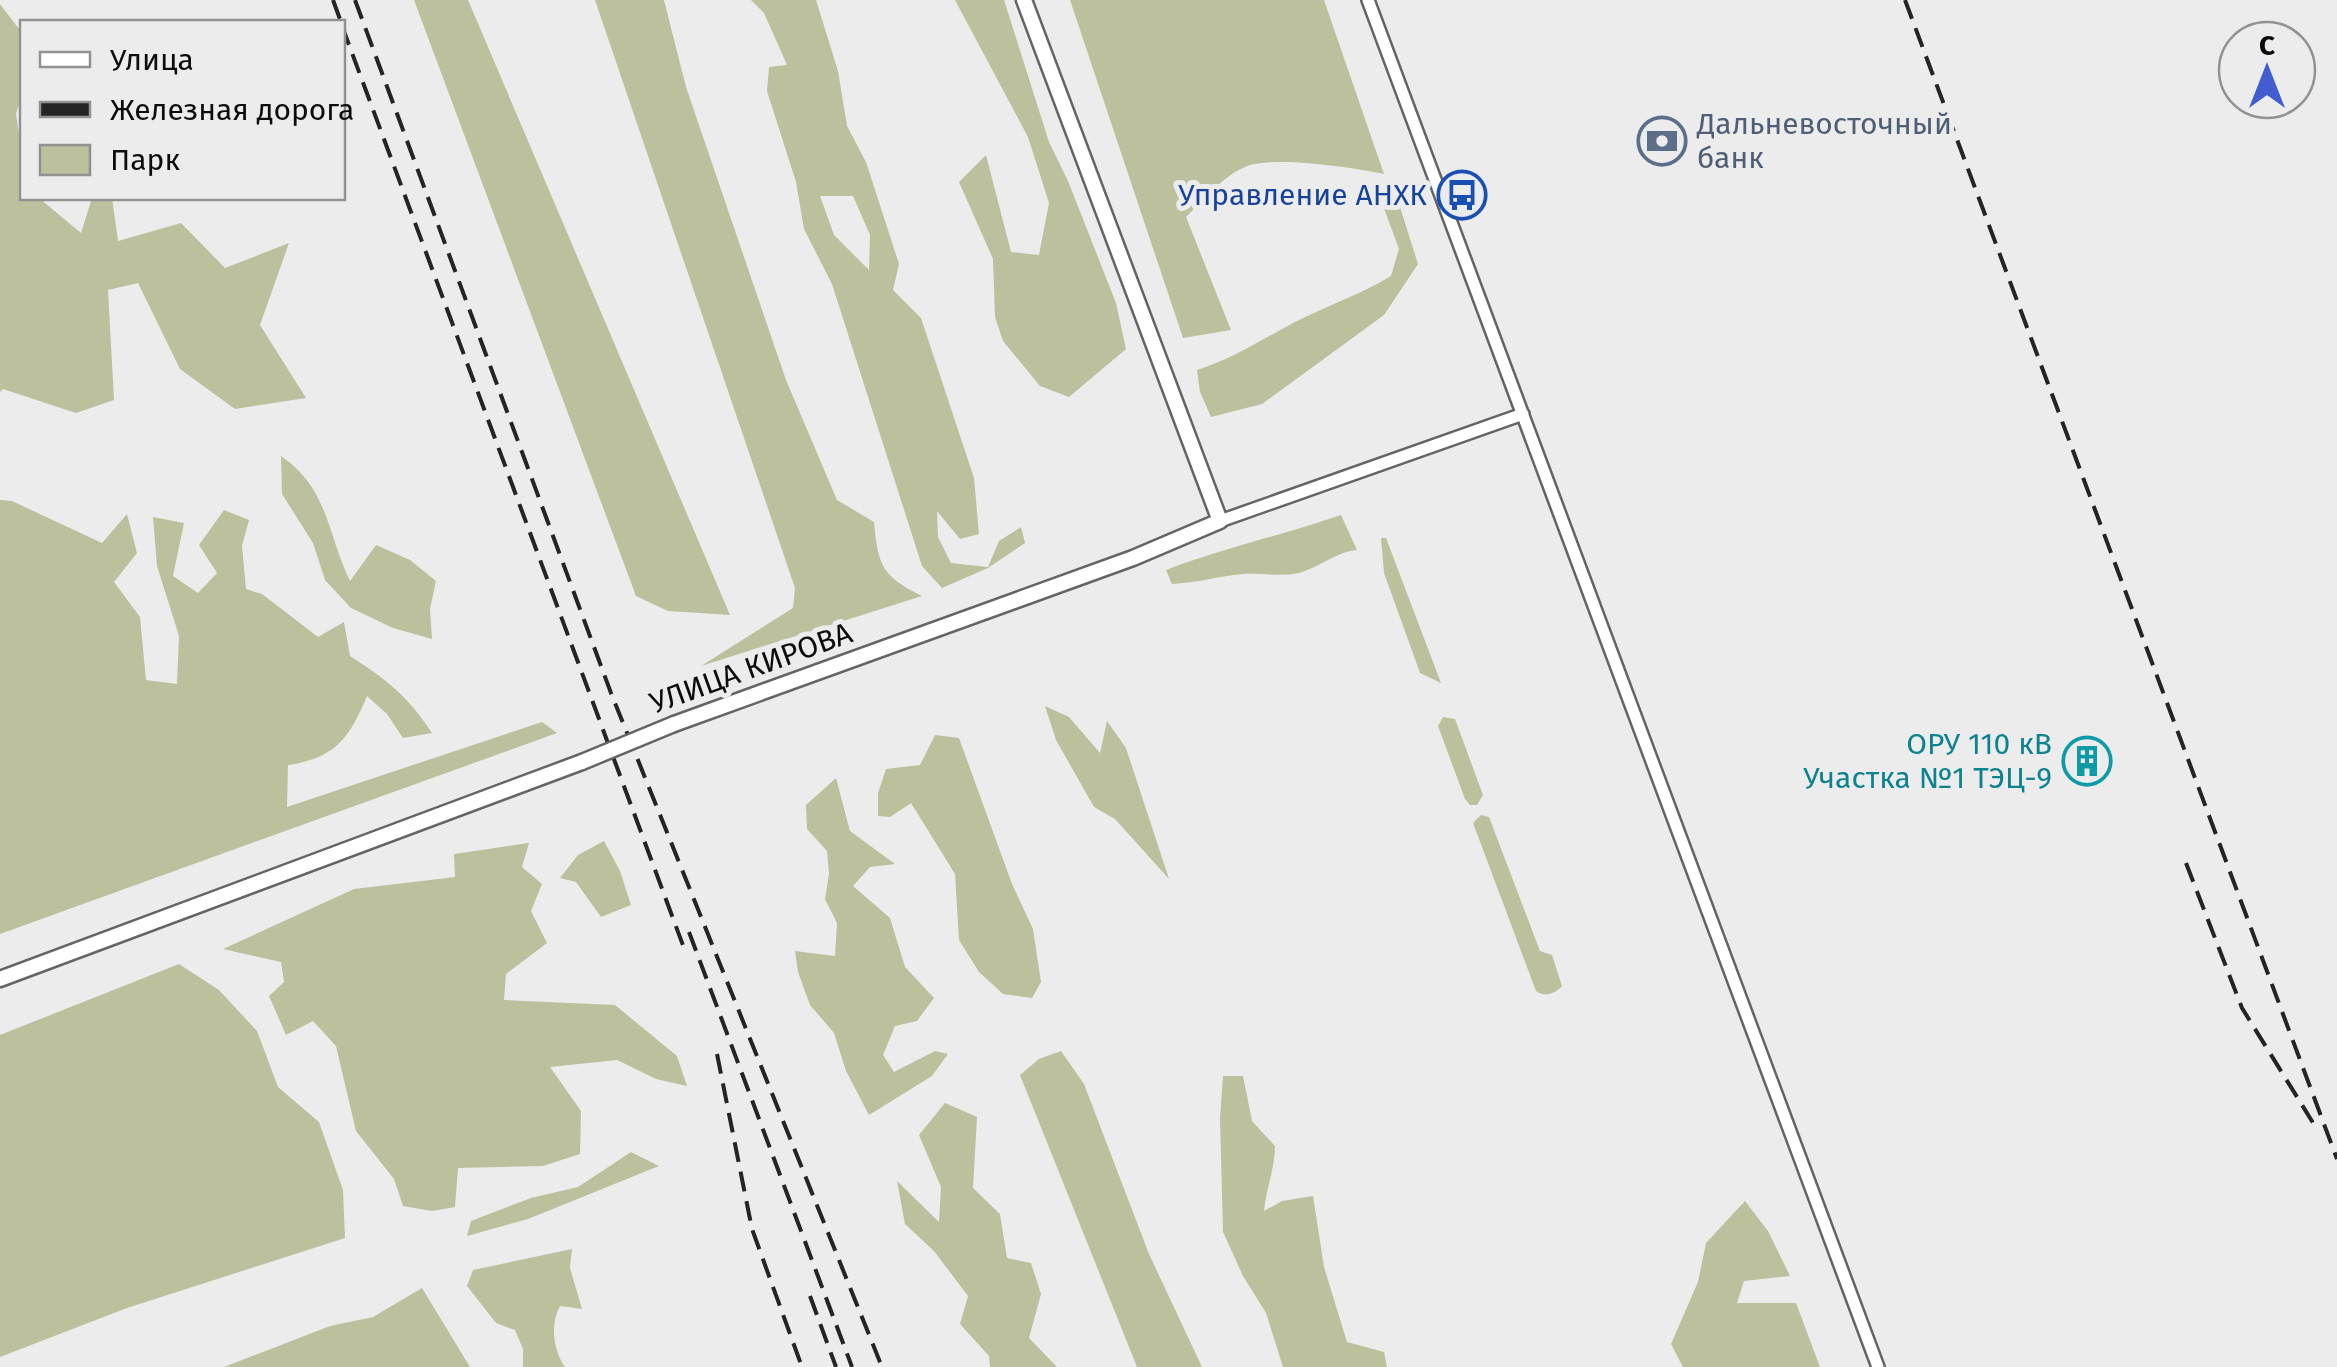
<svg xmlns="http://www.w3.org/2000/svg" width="2337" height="1367" viewBox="0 0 2337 1367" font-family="'Fira Sans',sans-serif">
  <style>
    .green { fill: #bdc09d; fill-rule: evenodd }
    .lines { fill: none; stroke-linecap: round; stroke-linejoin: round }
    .minor-casing { stroke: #646465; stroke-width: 16 }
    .tertiary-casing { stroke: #646465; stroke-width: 19 }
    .minor { stroke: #fff; stroke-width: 11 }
    .tertiary { stroke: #fff; stroke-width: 14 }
    .rail { stroke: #242425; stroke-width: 4; stroke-dasharray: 20 10; stroke-linecap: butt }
    .tertiary-bridge-casing { stroke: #646465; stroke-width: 19; stroke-linecap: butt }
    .tertiary-bridge { stroke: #fff; stroke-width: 14 }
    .labels { text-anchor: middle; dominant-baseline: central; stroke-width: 10; stroke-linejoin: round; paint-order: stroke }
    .service-label { font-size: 30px; fill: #4e5e75; stroke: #ececed; text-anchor: start }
    .transit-label { font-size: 30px; fill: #164399; stroke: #ececed; text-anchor: end }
    .street-label { font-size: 30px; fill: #0c0c0d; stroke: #ececed }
    .culture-label { font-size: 30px; fill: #0d838f; stroke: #ececed; text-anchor: end }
  </style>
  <rect width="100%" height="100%" fill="#ececed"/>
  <path class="green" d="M414,0H468L730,615L668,611L636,596Z
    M595,0H664L686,87L786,380L837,500L874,522C878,566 882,576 922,596L701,666L793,608L795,588Z
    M751,0H816L838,71L847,126L866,162L899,264L893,290L921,318L974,478L979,534L960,539L937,511L938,537L951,563L988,567L999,541L1021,527L1025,543L988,568L942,588L922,566L832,284L804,229L796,182L767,91L769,67L787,65L764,13ZM820,196H853L870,235L869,270L834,235Z
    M955,0H1004L1049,142L1068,181L1116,303L1126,349L1069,397L1040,386L1003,341L995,317L993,259L959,182L986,155L1011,252L1039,255L1049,203L1028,137Z
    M1070,0H1324L1384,174C1354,168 1273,155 1245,167C1222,177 1203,200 1186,217L1231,330L1183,338Z
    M0,4L22,33V95L16,114L22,154V198H39L81,233L92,198H112L118,241L181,223L225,268L289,243L260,325L306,398L235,409L180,369L138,283L108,290L114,400L76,413L3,389L0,392Z
    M1394,188L1418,264L1384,315L1262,404L1211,417L1200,392L1197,370C1233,359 1264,338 1297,321C1329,305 1361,294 1391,276L1399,249L1382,203Z
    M281,456C329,489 327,534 350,581L376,545L410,560L436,581L430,609L432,639L393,628L351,608L325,580L313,543L282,494Z
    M0,500L12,501L102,543L127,514L137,553L114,582L140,617L146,680L177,684L179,636L157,566L153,517L184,523L173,576L198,593L217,573L199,545L224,510L249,520L242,546L246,589L262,594L318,637L344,622L350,656C386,679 408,696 432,733L403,738L387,714L367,696C349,739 335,758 288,765L287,807L542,722L557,733L0,934Z
    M1341,515L1357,550C1336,552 1320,567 1299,573C1282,577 1261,573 1243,574C1219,576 1196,583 1172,584L1166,570C1223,548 1283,535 1341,515Z
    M1381,538H1386L1441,683L1420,673L1384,573Z
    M1045,706L1069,717L1100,753L1107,721L1126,748L1169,879L1115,819L1094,807L1056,740Z
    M1443,717L1455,719L1483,795L1477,805H1470L1465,799L1438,726Z
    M935,735L959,738L1012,884L1033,929L1041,982L1032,998L1003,994L979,972L959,940L955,874L911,803L890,817L878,816V793L886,769L920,765Z
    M836,778L850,831L895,864L870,867L853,886L890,918L905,967L934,998L917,1021L895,1026L883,1055L894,1072L935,1051L948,1054L932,1076L869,1115L846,1071L834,1033L810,1005L798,972L795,951L835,956L837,923L825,899L829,874L827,851L807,829L806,805Z
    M1481,815L1489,817L1540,951L1552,955L1562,986C1556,993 1544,998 1536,991L1473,823Z
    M604,841L620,871L631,905L601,917L576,882L560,878L578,855Z
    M529,843L522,867L542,884L531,911L547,943L506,974L504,1000L615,1005L677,1056L687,1086L656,1079L617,1060L550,1067L581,1111L580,1154L543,1166L458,1168L455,1207L432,1211L403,1206L394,1179L356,1131L336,1046L313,1021L286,1035L269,996L284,982L281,962L223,949L354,889L455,877L454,854Z
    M179,964L219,990L257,1031L278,1087L319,1122L343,1190L345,1238L127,1308L0,1357V1035Z
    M1061,1051L1084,1084L1149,1254L1202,1367H1137L1020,1075L1039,1059Z
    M1223,1076H1243L1252,1121L1275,1146C1275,1168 1266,1189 1264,1211L1282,1201L1313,1196L1324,1267L1347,1342L1384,1352L1387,1367H1283L1266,1313L1243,1276L1223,1232L1220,1119Z
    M945,1103L977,1117L973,1188L1000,1214L1007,1258L1031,1263L1041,1294L1029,1338L1057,1367H990L989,1356L960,1324L968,1296L934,1251L905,1224L897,1181L939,1222L941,1187L919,1135Z
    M631,1152L659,1166L528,1219L467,1236L471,1221L531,1198L578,1187Z
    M1745,1201L1768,1231L1790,1276L1744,1281L1737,1303H1796L1820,1367H1683L1671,1344L1698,1282L1706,1243Z
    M572,1249L570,1268L582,1309L560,1306C550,1324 553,1350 565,1367H523V1349L515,1330L496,1323L467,1286L473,1270Z
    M422,1288L470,1367H224L330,1326L373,1317Z"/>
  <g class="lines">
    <g class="minor-casing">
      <path id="minor" d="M1368,0L1878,1367
        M1220,521L1523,414"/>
    </g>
    <g class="tertiary-casing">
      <path id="tertiary" d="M674,724L1133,558L1220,521L1024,0
        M0,979L582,762"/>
    </g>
    <use href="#minor" class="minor"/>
    <use href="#tertiary" class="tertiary"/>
    <path class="rail" d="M333,0L341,22
      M355,0L611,693L882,1367
      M1905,0L2337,1159
      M342,26L684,948
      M2186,863L2242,1008L2315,1126
      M689,932L852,1367
      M717,1054L752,1229L802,1367
      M810,1296L836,1367"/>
    <g class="tertiary-bridge-casing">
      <path id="tertiary-bridge" d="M582,762L674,724"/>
    </g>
    <use href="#tertiary-bridge" class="tertiary-bridge"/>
  </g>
  <defs>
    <g id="bank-ring" transform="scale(2.5)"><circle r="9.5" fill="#ececed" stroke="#5c6f8a" stroke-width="1.5"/><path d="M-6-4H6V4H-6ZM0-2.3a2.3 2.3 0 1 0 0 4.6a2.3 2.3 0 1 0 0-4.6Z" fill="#5c6f8a"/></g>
    <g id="bus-ring" transform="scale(2.5)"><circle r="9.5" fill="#ececed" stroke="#1a4fb4" stroke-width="1.5"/><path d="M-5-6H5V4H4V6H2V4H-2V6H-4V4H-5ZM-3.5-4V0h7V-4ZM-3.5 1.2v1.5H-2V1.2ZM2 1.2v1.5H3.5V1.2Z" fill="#1a4fb4"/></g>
    <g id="building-ring" transform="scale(2.5)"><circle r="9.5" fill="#ececed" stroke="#0f9aa8" stroke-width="1.5"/><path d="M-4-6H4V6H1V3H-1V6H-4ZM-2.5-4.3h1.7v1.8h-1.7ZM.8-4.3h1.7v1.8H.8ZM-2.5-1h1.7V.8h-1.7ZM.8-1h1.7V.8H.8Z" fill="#0f9aa8"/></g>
  </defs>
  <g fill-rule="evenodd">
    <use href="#bank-ring" x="1662" y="141"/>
    <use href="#bus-ring" x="1462" y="195"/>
    <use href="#building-ring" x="2087" y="761"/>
  </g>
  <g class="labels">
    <g class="service-label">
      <text x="1697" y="124">Дальневосточный<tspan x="1697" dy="34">банк</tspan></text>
    </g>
    <g class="transit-label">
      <text x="1427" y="195">Управление АНХК</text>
    </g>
    <g class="street-label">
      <text transform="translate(751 668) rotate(-20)">УЛИЦА КИРОВА</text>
    </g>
    <g class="culture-label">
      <text x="2052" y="744">ОРУ 110 кВ<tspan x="2052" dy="34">Участка №1 ТЭЦ-9</tspan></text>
    </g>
  </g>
  <rect x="20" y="20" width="325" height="180" fill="#ececed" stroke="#929293" stroke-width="2.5"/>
  <rect x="40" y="52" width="50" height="15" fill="#ffffff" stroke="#929293" stroke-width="2.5"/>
  <text x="110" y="70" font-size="30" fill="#0c0c0d">Улица</text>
  <rect x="40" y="102" width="50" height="15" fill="#242425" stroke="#929293" stroke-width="2.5"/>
  <text x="110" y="120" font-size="30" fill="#0c0c0d">Железная дорога</text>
  <rect x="40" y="145" width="50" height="30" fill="#bdc09d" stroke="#929293" stroke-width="2.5"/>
  <text x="110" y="170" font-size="30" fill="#0c0c0d">Парк</text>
  <g transform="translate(2267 70)"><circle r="48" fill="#ececed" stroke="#929293" stroke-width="2.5"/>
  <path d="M0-8L18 38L0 25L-18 38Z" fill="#425dd0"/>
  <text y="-15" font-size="28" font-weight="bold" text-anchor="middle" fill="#0c0c0d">С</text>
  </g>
</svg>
